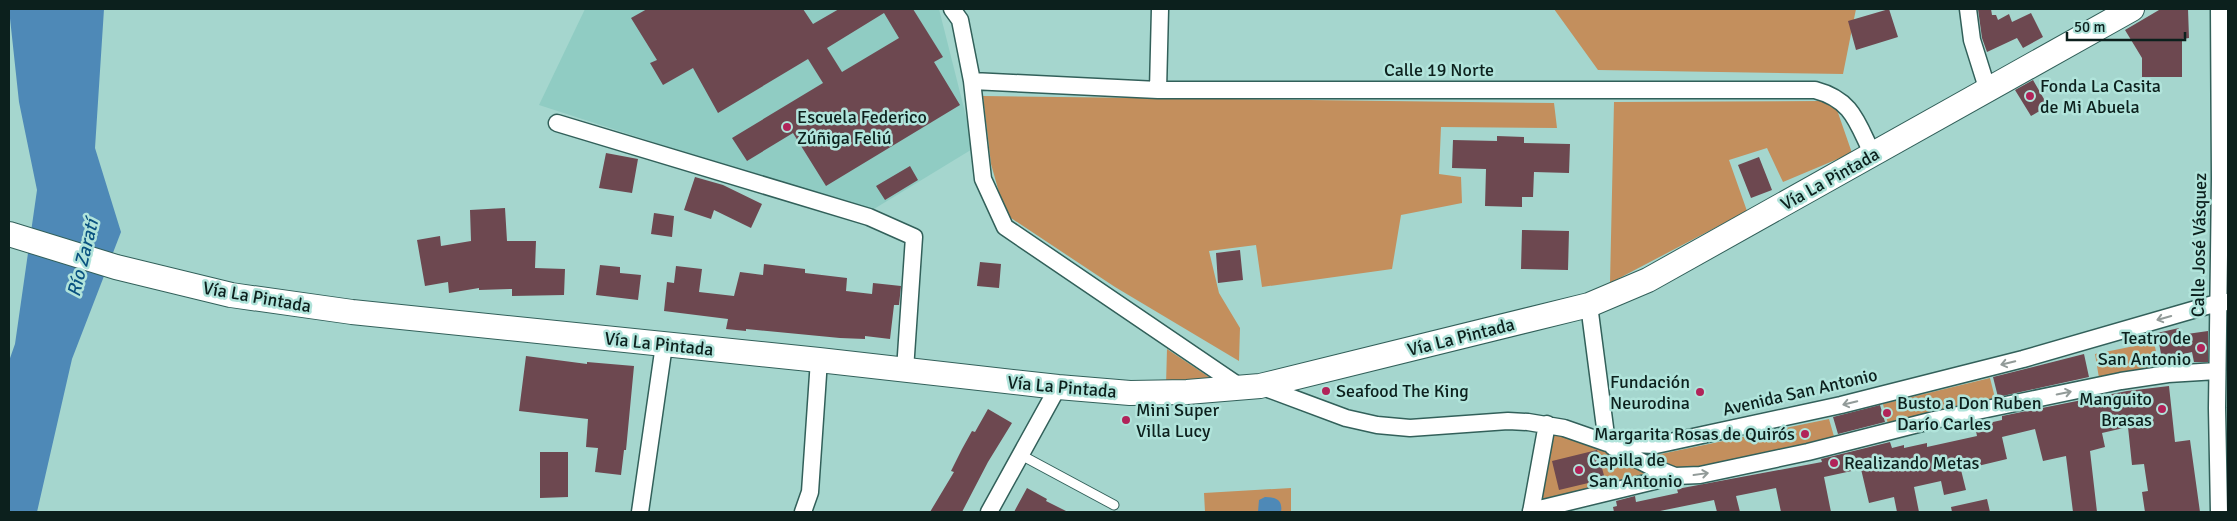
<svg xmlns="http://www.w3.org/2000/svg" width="2237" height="521" viewBox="0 0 2237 521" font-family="Signika,sans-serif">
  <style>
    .built { fill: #90ccc3 }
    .green { fill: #c38f5d }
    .water { fill: #4e89b7 }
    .building { fill: #6d4850; fill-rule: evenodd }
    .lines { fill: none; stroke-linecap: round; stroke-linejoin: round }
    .service-casing { stroke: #32605a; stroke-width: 11 }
    .minor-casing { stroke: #32605a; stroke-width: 19 }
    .secondary-casing { stroke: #32605a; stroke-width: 26 }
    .service { stroke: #fff; stroke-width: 9 }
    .minor { stroke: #fff; stroke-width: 16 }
    .secondary { stroke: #fff; stroke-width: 24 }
    .oneway { stroke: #929b99 }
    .poi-dot { fill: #b12359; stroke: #b1e4db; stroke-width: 2 }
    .labels { text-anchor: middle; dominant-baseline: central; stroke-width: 5; stroke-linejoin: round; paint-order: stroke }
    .street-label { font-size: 18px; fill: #0c201d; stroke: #b1e4db }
    .poi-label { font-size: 18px; fill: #0c201d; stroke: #b1e4db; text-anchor: start }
    .water-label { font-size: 19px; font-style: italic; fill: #0a5280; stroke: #b1e4db }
  </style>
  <rect width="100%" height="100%" fill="#a5d6ce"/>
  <path class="built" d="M585,9H939L974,148L869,212L539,105Z"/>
  <path class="green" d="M1554,9H1856L1843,74L1598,70Z
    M983,96L1554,103L1557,128L1441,127L1439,174L1461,177L1462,203L1401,215L1392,269L1262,287L1256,245L1209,251L1219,293L1240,328L1239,361L1115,287L1005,214L991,164Z
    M1821,101L1836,107L1852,153L1783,182L1767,148L1729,160L1747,211L1610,283L1614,102Z
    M2154,342L2159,366L2099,378L2095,354Z
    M1167,349L1218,383L1166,385Z
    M1990,378L1995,398L1888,424L1883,404Z
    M1829,419L1835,440L1679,471L1661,466L1656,455Z
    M1550,431L1579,442L1605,446L1658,474L1535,501Z
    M1291,488V512H1205L1204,493Z"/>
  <path class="water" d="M9,9H104L95,148L121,232L72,359L37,512H9V361L15,344L37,190L19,102Z
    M1265,497C1276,497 1283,500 1281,512H1258L1259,500Z"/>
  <path class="building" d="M647,9H803L813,24L839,9H913L943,57L934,62L960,105L826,186L793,133L747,161L732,138L823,83L808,59L718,113L693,68L663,85L650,63L657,60L631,18ZM884,13L899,38L842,72L827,48Z
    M1889,9L1898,37L1856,50L1848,21Z
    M1978,9H1991L1992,15H1996L1998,20L2009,14L2012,22L2031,13L2043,37L2023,48L2017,38L1987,52L1982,38Z
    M2188,9L2189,38L2182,39V77H2142V58L2125,30L2159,10Z
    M2033,80L2048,106L2031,116L2015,90Z
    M1497,136L1524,137V143L1570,144L1569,173L1534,172L1533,197H1522V207L1485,206L1486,169L1452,168L1453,140L1497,141Z
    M606,153L638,159L632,193L599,188Z
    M1759,157L1772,190L1751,198L1738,165Z
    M910,166L918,180L885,200L876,186Z
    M695,177L723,185L762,204L751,228L714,210L711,219L684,210Z
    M505,208L507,241H536L535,268L565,269L564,295L512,296V289L479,290V288L449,293L448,282L425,286L417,240L440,236L441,246L471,241L470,210Z
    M654,213L674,216L672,237L651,234Z
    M1522,230L1569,231L1568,270L1521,269Z
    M1240,250L1243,280L1218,283L1216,253Z
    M980,262L1001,264L999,288L977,286Z
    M764,264L805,269V273L847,278L846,291L872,294L873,283L901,286L899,305H894L890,339L865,336V339L840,338L746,329V331L726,329L728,319L664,311L667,282L674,283L676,266L702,269L699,292L734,296L740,272L763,275Z
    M600,265L620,267V273L641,275L638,300L596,295Z
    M2179,328L2180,335L2208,331V362H2194L2192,352L2162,359L2157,333Z
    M2084,354L2089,377L1998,397L1993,377Z
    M526,356L587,364V362L634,366L626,450H624L621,475L595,472L598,448L586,447L588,419L519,411Z
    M2169,386L2175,442L2190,440L2200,512H2145L2142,492L2148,491L2144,464L2132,465L2128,427L2102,433L2105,447L2090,451L2097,512H2073L2066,456L2043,461L2035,429L2002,437L2007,459L1961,470L1966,490L1944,495L1941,481L1914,487L1919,512H1897L1894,497L1869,503L1861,469L1824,477L1831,512H1781L1776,488L1736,496L1740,512H1717L1714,500L1655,512H1614L1613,507L1617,506L1616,501L1635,496L1636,502L1678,493L1677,489L1822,462L1821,459L1890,442L1892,448L1904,445V448L1927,443V447L1977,436L1975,426L2002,420V416L2127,391Z
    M1880,405L1885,422L1838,434L1833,417Z
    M988,409L1012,423L988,462L962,512H930L954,472L951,471L962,449L972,431L975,432Z
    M1597,450L1605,479L1559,490L1552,461Z
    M540,452H568V497L540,498Z
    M1027,488L1047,499L1046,501L1068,512H1014Z
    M1987,499L1990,512H1952L1951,507Z"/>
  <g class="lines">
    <g class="service-casing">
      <path id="service" d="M1021,455L1114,505"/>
    </g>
    <g class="minor-casing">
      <path id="minor" d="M952,9L960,20L972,81L983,179L1005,227L1242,388
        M1968,9L1972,40L1988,91
        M972,81L1158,90H1815C1853,100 1857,123 1873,155
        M1158,90L1160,9
        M557,123L869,217L914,237L905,370
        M1589,305L1607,443
        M1260,386L1346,418L1377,425L1410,428L1508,421L1528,422L1564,428L1607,443L1656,445L1841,405L2023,359L2217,303L2228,302
        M1613,447L1650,466L1675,476L1700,475L1808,452L1934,420L2121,381L2168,374L2217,371
        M1531,511L1675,476
        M640,512L664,345
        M803,512L810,492L819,360
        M989,512L1058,387
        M1531,512L1547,424
        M2219,512L2217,408L2220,179L2219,9"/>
    </g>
    <g class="secondary-casing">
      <path id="secondary" d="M9,234L116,267L231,295L352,312L819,360L1058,387L1130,393L1187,392L1260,386L1589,305L1648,280L2132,9"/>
    </g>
    <use href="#service" class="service"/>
    <use href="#minor" class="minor"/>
    <use href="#secondary" class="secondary"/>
  </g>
  <defs><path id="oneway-shaft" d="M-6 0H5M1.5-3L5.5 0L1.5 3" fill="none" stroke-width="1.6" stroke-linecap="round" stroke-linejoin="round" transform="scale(1.25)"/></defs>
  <g class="oneway">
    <use href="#oneway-shaft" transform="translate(2164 318) rotate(164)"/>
    <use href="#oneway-shaft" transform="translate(2008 363) rotate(166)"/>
    <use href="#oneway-shaft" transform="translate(2064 393) rotate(-12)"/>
    <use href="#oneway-shaft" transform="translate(1850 403) rotate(166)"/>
    <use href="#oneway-shaft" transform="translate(1701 474) rotate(-8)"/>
  </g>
  <g class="poi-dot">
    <circle cx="2030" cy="96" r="5"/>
    <circle cx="787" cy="127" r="5"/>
    <circle cx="2201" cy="348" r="5"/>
    <circle cx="1326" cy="391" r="5"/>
    <circle cx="1700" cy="392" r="5"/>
    <circle cx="2162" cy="409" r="5"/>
    <circle cx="1887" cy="413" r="5"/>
    <circle cx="1126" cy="420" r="5"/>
    <circle cx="1805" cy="434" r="5"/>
    <circle cx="1834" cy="463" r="5"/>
    <circle cx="1579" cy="470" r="5"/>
  </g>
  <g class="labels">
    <g class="street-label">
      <text x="1439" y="70">Calle 19 Norte</text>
      <text transform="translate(1830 179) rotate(-29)">Vía La Pintada</text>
      <text transform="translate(2199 245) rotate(-89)">Calle José Vásquez</text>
      <text transform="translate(257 297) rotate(10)">Vía La Pintada</text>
      <text transform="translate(1461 337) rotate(-14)">Vía La Pintada</text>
      <text transform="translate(659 344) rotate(6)">Vía La Pintada</text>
      <text transform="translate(1062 387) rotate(5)">Vía La Pintada</text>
      <text transform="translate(1800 392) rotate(-13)">Avenida San Antonio</text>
    </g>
    <g class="poi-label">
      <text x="2040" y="86">Fonda La Casita<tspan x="2040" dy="21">de Mi Abuela</tspan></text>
      <text x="797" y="117">Escuela Federico<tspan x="797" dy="21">Zúñiga Feliú</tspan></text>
      <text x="2191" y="338" text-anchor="end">Teatro de<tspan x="2191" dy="21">San Antonio</tspan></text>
      <text x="1690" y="382" text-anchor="end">Fundación<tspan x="1690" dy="21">Neurodina</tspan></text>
      <text x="1336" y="391">Seafood The King</text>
      <text x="2152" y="399" text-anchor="end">Manguito<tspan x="2152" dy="21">Brasas</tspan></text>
      <text x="1897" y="403">Busto a Don Ruben<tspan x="1897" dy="21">Darío Carles</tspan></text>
      <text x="1136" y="410">Mini Super<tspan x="1136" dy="21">Villa Lucy</tspan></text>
      <text x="1795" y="434" text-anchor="end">Margarita Rosas de Quirós</text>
      <text x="1589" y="460">Capilla de<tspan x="1589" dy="21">San Antonio</tspan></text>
      <text x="1844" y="463">Realizando Metas</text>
    </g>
    <g class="water-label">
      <text transform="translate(83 258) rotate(-76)">Río Zaratí</text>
    </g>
  </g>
  <rect width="2237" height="521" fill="none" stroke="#0c201d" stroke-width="20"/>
  <path d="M2067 32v8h118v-8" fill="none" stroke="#0c201d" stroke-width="2.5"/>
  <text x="2074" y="32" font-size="15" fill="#0c201d" stroke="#b1e4db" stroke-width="4" paint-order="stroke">50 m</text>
</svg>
